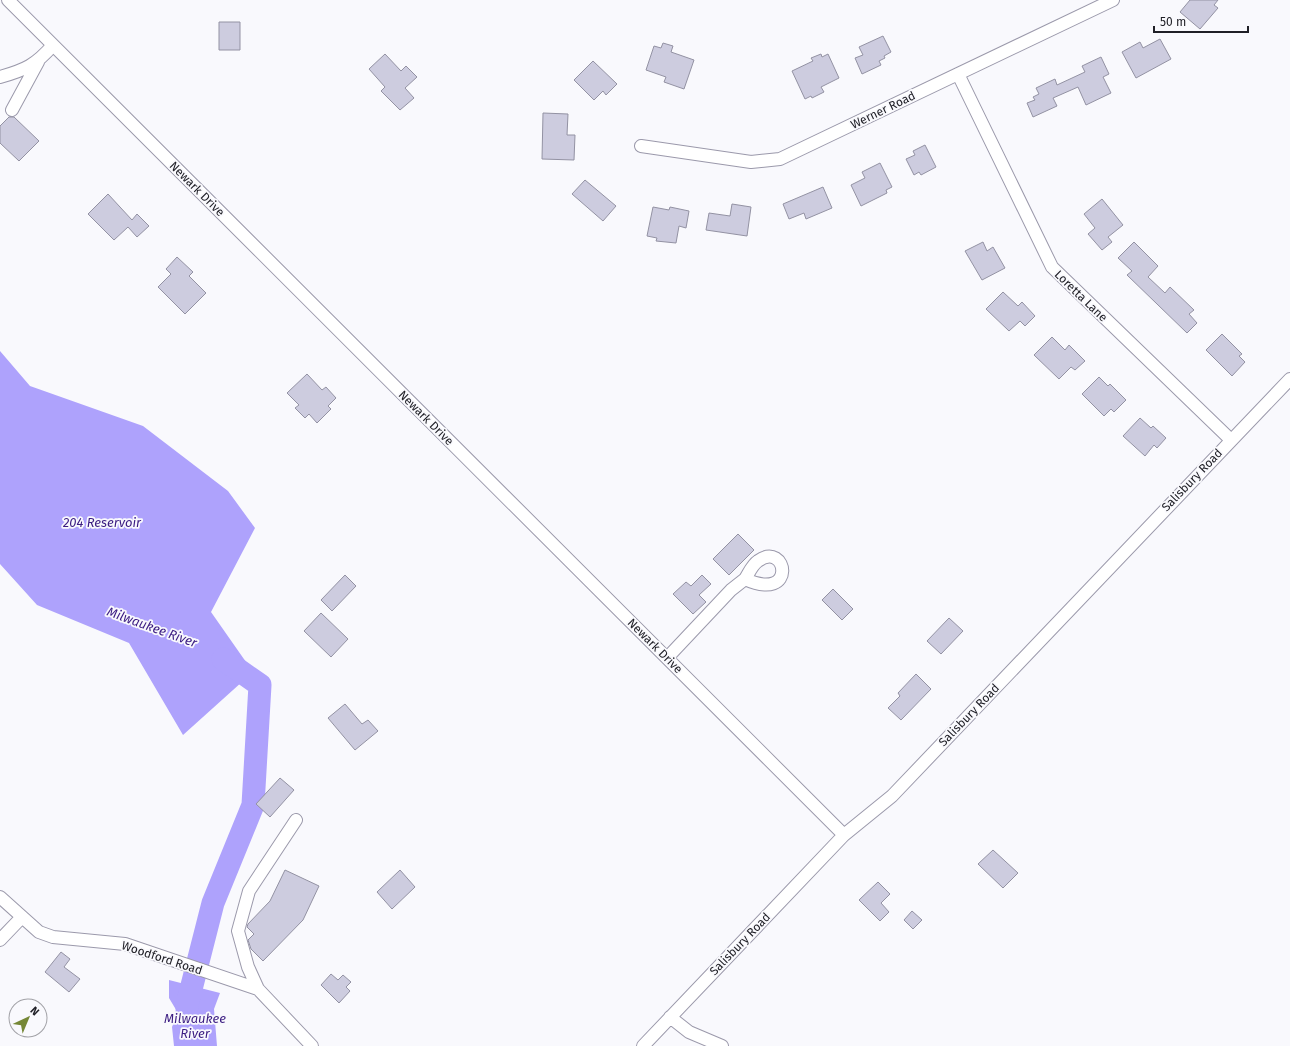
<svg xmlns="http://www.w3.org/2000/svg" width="1290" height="1046" viewBox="0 0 1290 1046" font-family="'Fira Sans',sans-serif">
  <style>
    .water { fill: #aea2fc }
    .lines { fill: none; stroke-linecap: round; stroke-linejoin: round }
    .river { stroke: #aea2fc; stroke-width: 23 }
    .building { fill: #cdccdf; stroke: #9392a3 }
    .minor-casing { stroke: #9b99ab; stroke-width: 14 }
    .minor { stroke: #fff; stroke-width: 12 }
    .labels { text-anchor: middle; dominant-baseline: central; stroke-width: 3.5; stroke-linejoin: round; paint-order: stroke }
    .street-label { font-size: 12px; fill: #202027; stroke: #f9f9fd }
    .water-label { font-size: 13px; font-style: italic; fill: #3b1c82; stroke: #f9f9fd }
  </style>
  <rect width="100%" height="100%" fill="#f9f9fd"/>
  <path class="water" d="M0,351L30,386L143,426L228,491L255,528L211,612L253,672L183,735L129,643L37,605L0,564Z
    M169,980L220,993L214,1009L217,1046H174L172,1027L178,1013L169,998Z"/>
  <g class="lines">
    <path class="river" d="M188,1046L187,1005L213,903L253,805L260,685L223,659"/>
  </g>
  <path class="building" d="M1190,0H1218L1214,5L1218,8L1200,29L1180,12Z
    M219,22H240V50H219Z
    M883,36L891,52L884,56L885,58L879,61L881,65L862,74L855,58L863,55L859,47Z
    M1160,39L1171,59L1136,78L1122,52L1140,42L1143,48Z
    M663,43L673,46L671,52L694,60L684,89L664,82L666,77L646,70L654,46L661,48Z
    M385,54L401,71L406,66L417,77L405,88L414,98L400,110L381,91L385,87L369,69Z
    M821,54L822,57L828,54L839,78L821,87L824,92L812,98L811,96L805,99L792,71L813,61L811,58Z
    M1101,57L1109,74L1103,77L1111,93L1086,105L1078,87L1053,98L1057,106L1033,117L1027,103L1035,100L1033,97L1039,94L1036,88L1055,79L1057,85L1085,72L1082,66Z
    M593,61L617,84L606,95L603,91L594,100L574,80Z
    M543,113L568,114L567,135H575L574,160L542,159Z
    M9,117H14L39,141L19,161L0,143V126Z
    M925,145L936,167L921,175L919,172L914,175L906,159L915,155L913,151Z
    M880,163L892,187L886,190L887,193L861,206L851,185L865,178L862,172Z
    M585,180L616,206L603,221L572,194Z
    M823,187L832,208L806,219L804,213L789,219L783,204Z
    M108,194L132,220L137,214L149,226L137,237L128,227L114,240L88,214Z
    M1102,199L1123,225L1108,237L1112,242L1102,250L1088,234L1095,228L1084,214Z
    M732,204L751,207L747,236L706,230L709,213L730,216Z
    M653,207L669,210L670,207L689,211L686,228L679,226L676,243L656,241L657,238L647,236Z
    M983,242L987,251L993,247L1005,268L982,280L965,251Z
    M1134,242L1158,266L1148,277L1165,293L1170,287L1194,310L1189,314L1197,323L1187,333L1127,275L1132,271L1118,258Z
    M177,257L193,272L189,276L206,293L185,314L158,287L171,274L166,269Z
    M1003,292L1018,306L1022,302L1035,316L1025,326L1020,321L1009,331L986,309Z
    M1222,334L1242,354L1239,356L1245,362L1232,376L1206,350Z
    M1052,337L1065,350L1069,345L1085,361L1075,370L1071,367L1059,379L1034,355Z
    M307,374L322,390L326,387L336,398L328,406L331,409L317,423L309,414L305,418L295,408L299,405L287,393Z
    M1099,377L1108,386L1110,384L1126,400L1114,412L1111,409L1104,416L1082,394Z
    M1140,418L1151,428L1153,426L1166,438L1157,448L1154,445L1145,456L1123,436Z
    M738,534L754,550L729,575L713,559Z
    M345,575L356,586L332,611L321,600Z
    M702,575L711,584L699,595L706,602L693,614L673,594L686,582L691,586Z
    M833,589L853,609L842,620L822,600Z
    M321,613L348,639L331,657L304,631Z
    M949,618L963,631L941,654L927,641Z
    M916,674L931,689L901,720L888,708L900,696L898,693Z
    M345,704L362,724L368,720L378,731L355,750L328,718Z
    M280,778L294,790L270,817L256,804Z
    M993,850L1018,873L1003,888L978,864Z
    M285,870L319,886L303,920L263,961L251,949L248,940L254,934L247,927L248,924L270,901Z
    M400,870L415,887L392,909L377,892Z
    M878,882L890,894L881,903L889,912L880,921L859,900Z
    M912,911L922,920L913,929L904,920Z
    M61,952L70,959L64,967L80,979L69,992L45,972Z
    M331,974L338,980L343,975L351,982L346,987L350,991L339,1003L321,985Z"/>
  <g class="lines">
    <g class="minor-casing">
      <path id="minor" d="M8,0L844,835
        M958,74L1052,267L1231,440
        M0,77C25,70 36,65 53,45
        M12,110L38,62
        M641,146L751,162L780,159L1113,0
        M667,658L731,590L745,579C798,603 787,540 758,561C752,565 749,573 745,579
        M0,897L39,932L53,937L125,944L258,989L312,1046
        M0,940L22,917
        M258,989L248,967L238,931L249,891L296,820
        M670,1017L689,1032L722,1046
        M643,1046L844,835L892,796L1290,379"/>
    </g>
    <use href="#minor" class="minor"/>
  </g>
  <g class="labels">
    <g class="street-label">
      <text transform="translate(883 110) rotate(-26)">Werner Road</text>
      <text transform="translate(197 189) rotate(45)">Newark Drive</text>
      <text transform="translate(1081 296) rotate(44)">Loretta Lane</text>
      <text transform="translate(426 418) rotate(45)">Newark Drive</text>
      <text transform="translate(1192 480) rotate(-46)">Salisbury Road</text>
      <text transform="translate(655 646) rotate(45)">Newark Drive</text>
      <text transform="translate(969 715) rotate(-46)">Salisbury Road</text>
      <text transform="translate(740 944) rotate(-46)">Salisbury Road</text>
      <text transform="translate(162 958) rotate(18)">Woodford Road</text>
    </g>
    <g class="water-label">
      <text x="102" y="522">204 Reservoir</text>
      <text transform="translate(152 627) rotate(20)">Milwaukee River</text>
      <text x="195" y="1018">Milwaukee<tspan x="195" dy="15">River</tspan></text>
    </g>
  </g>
  <g transform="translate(28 1018) rotate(44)"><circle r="19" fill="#f9f9fd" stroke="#a2a2a7"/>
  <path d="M0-3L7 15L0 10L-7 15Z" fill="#758736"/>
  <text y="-6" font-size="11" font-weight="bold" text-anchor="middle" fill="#202027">N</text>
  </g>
  <path d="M1154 26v6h94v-6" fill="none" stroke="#202027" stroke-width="2"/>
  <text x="1160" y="26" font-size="12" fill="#202027" stroke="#f9f9fd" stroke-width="3" paint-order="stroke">50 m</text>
</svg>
